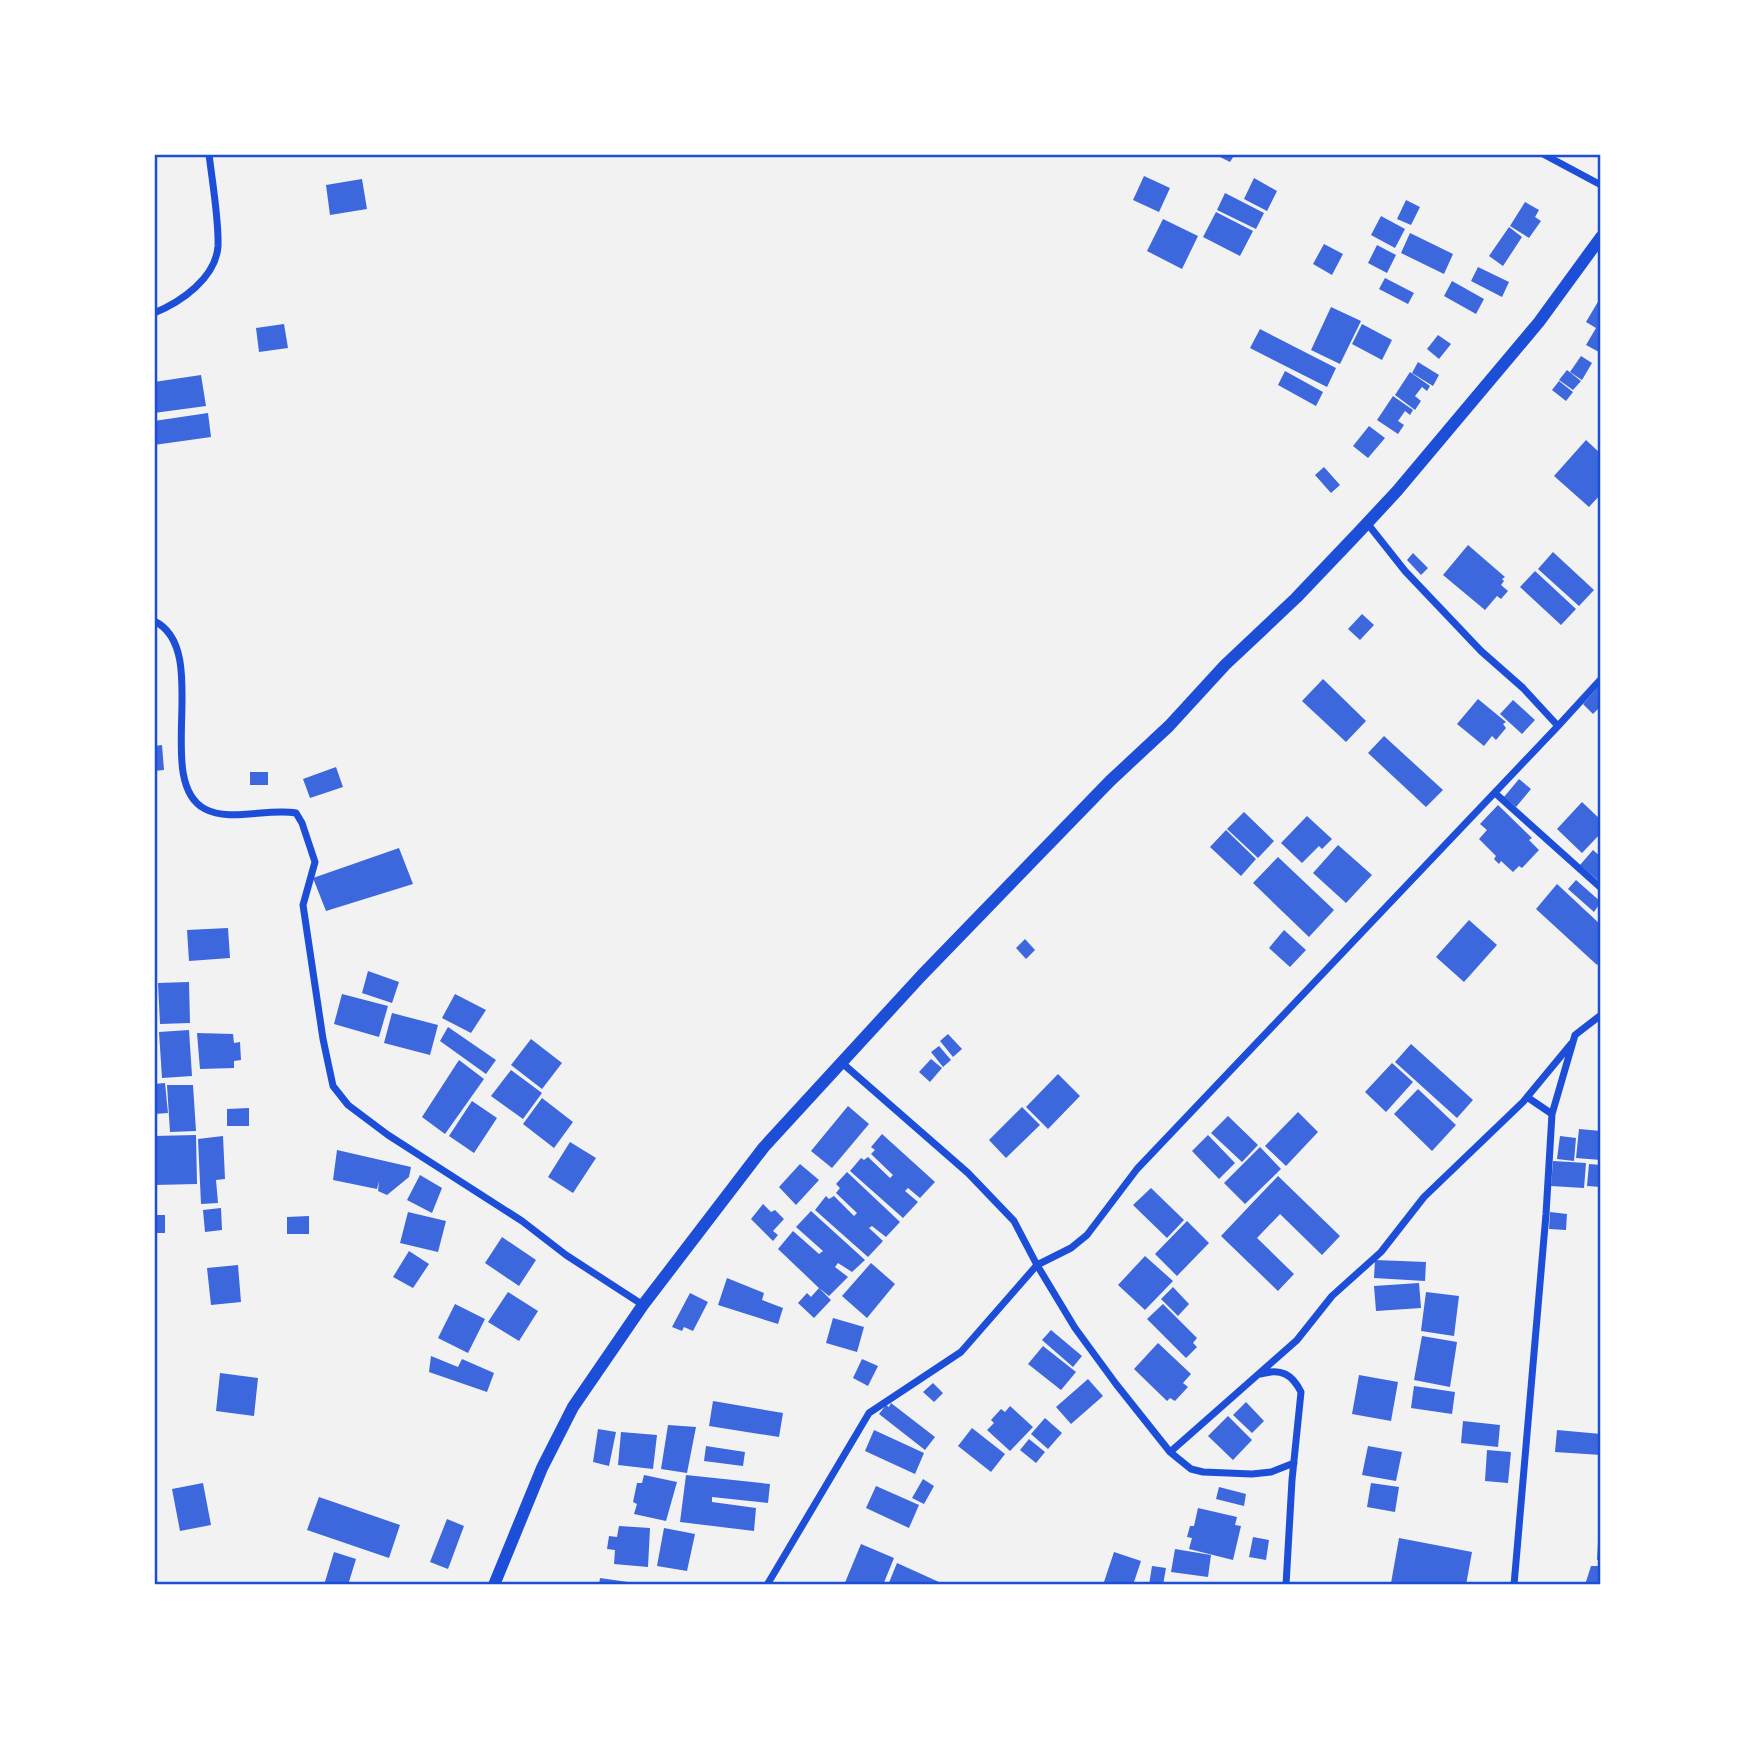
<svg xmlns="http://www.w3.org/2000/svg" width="1755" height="1739" viewBox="0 0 1755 1739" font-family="Spectral,serif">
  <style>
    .building { fill: #3d67dc }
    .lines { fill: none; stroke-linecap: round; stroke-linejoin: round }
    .minor { stroke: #1d4ed8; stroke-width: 7 }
    .tertiary { stroke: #1d4ed8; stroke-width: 12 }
    .neatline { fill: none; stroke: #1d4ed8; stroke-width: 2.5 }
  </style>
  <rect width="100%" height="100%" fill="#f2f2f2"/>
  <path class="building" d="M1214,154H1235L1230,162Z
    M1144,176L1170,188L1159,212L1133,200Z
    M1254,178L1277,191L1267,211L1244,199Z
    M362,179L367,209L330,215L326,185Z
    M1225,193L1264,213L1256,229L1217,210Z
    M1406,200L1420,207L1411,225L1397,219Z
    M1525,202L1539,210L1535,217L1541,221L1529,238L1510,226Z
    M1216,212L1253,231L1240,256L1203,237Z
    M1381,216L1405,229L1395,248L1371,235Z
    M1163,219L1198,236L1182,269L1147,251Z
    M1509,227L1522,237L1503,266L1489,256Z
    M1410,233L1453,254L1444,274L1401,253Z
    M1324,244L1343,254L1332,275L1313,264Z
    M1377,245L1396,255L1387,273L1368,263Z
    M1478,267L1509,282L1502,297L1471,281Z
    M1385,278L1414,293L1408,304L1379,289Z
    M1452,281L1484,299L1476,314L1444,296Z
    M1599,300L1601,301L1599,352L1586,345L1596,328L1586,322Z
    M1331,307L1361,321L1340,364L1311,350Z
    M284,324L288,348L259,352L256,328Z
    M1362,324L1392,340L1382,360L1352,344Z
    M1260,329L1336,368L1327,387L1250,348Z
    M1438,335L1451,344L1439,359L1427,349Z
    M1581,356L1592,363L1582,380L1570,372Z
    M1418,362L1439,375L1433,386L1412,373Z
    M1567,370L1581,381L1573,390L1559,380Z
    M1285,371L1323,392L1316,406L1278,385Z
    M1410,372L1430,386L1427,391L1422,387L1415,396L1421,401L1415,410L1395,395Z
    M201,375L206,406L154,413V382Z
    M1559,381L1573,392L1566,401L1552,390Z
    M1393,396L1413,410L1410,415L1405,411L1398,421L1404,425L1398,434L1377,420Z
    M208,413L211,437L154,445V421Z
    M1369,426L1385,438L1368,458L1353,446Z
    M1586,440L1601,454V494L1589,507L1554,476Z
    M1324,467L1340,485L1331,493L1315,475Z
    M1468,545L1505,577L1502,579L1504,581L1501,585L1508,591L1501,599L1497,596L1485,610L1443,575Z
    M1553,552L1594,590L1579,606L1538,569Z
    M1413,553L1428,568L1421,575L1407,560Z
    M1535,571L1576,609L1561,625L1520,587Z
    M1362,614L1374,625L1360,640L1348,629Z
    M1323,679L1366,721L1346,742L1302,701Z
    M1601,684V706L1593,714L1583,704Z
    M1478,699L1506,722L1503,724L1506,728L1496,740L1492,736L1484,746L1457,724Z
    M1513,700L1535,720L1522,734L1500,714Z
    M1384,736L1443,790L1426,807L1368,753Z
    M162,745L164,770L154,771V746Z
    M336,767L343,787L310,798L303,779Z
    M250,772H268V785H250Z
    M1519,779L1531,789L1516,807L1504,797Z
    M1582,802L1601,820V833L1582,853L1557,829Z
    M1498,805L1532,838L1529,840L1539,850L1522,868L1519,866L1513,872L1501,861L1499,864L1494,859L1496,856L1479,839L1487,830L1480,824Z
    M1244,812L1274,841L1258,858L1227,829Z
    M1307,816L1332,839L1322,849L1319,846L1302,863L1281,843Z
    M1226,830L1256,859L1241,876L1210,847Z
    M1338,845L1372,875L1346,903L1313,873Z
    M399,848L413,884L326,911L313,878Z
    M1593,850L1601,857V883L1580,865Z
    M1278,857L1334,910L1309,937L1253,883Z
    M1576,880L1601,902L1594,912L1568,889Z
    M1557,884L1601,925V961L1597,965L1536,909Z
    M1469,920L1497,945L1464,982L1436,957Z
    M228,928L230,958L189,961L187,930Z
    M1284,930L1306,950L1290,967L1269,948Z
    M1025,939L1035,950L1026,959L1016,948Z
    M368,971L399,982L392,1003L362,993Z
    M189,982L190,1023L160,1024L158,983Z
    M342,994L388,1006L379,1037L334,1024Z
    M455,994L486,1010L471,1033L442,1018Z
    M392,1013L438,1025L430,1055L384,1043Z
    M448,1027L496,1060L486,1074L440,1041Z
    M189,1030L192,1076L162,1078L159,1032Z
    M197,1033L233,1034L234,1043L240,1042L241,1060L234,1061V1068L200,1069Z
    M948,1034L962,1049L953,1057L940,1041Z
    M531,1039L562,1063L542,1089L511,1065Z
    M1411,1044L1473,1100L1457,1118L1395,1062Z
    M939,1046L951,1060L943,1067L931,1052Z
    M931,1059L942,1068L930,1082L919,1072Z
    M459,1060L484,1079L445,1134L422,1117Z
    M1392,1063L1413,1082L1386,1112L1365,1092Z
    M511,1070L542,1093L523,1119L491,1096Z
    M1058,1074L1080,1096L1048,1129L1026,1107Z
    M165,1083L168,1113L154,1114V1084Z
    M167,1085H193L196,1131L170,1132Z
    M1418,1089L1456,1125L1432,1151L1394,1114Z
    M542,1098L573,1122L554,1148L523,1124Z
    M472,1101L497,1118L474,1153L449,1136Z
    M848,1106L869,1124L832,1168L811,1151Z
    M1022,1107L1040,1125L1006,1158L989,1140Z
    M249,1108V1126H227V1109Z
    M1298,1112L1318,1132L1286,1166L1265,1146Z
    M1228,1116L1258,1145L1242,1162L1211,1133Z
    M1579,1129L1601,1131V1160L1576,1158Z
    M882,1134L935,1182L920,1198L908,1188L905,1191L918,1202L903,1218L850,1171L861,1158L864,1160L868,1157L890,1178L893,1175L871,1154L875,1150L871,1147Z
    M196,1135L197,1184L154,1185V1136Z
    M1208,1135L1235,1163L1219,1179L1192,1151Z
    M223,1136L225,1179L216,1180L218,1203L201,1204L198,1139Z
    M1560,1136L1576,1138L1574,1161L1557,1159Z
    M570,1142L596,1158L573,1193L548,1177Z
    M1260,1147L1281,1169L1245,1204L1224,1183Z
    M337,1150L411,1167L409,1177L387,1195L378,1191L379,1181L377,1189L333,1180Z
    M1553,1161L1586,1163L1584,1188L1551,1186Z
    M800,1164L819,1180L796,1205L779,1187Z
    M1589,1164L1601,1165V1187L1587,1186Z
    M847,1172L900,1222L886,1237L872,1226L869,1228L883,1241L868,1257L815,1210L826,1196L829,1199L834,1196L854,1216L857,1213L836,1193L840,1188L836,1184Z
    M420,1175L442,1188L432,1213L407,1200Z
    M1278,1176L1340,1236L1322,1255L1280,1214L1257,1238L1294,1274L1278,1291L1221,1236Z
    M1151,1188L1184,1220L1167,1238L1133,1205Z
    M763,1204L771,1212L775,1210L784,1219L773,1231L778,1235L773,1241L751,1219Z
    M221,1208L222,1230L205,1232L203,1210Z
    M811,1211L865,1260L852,1272L838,1263L835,1267L848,1277L829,1296L819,1288L778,1249L793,1231L819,1254L823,1251L796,1227Z
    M408,1212L446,1221L438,1252L400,1243Z
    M1550,1212L1567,1214L1566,1230L1549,1229Z
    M154,1215H165V1233H154Z
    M309,1216V1234H287V1217Z
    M1187,1221L1209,1243L1177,1276L1155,1254Z
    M502,1237L536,1260L519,1286L485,1263Z
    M409,1251L429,1264L413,1288L393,1277Z
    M1145,1256L1173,1281L1145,1310L1118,1285Z
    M1375,1260L1426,1262L1425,1281L1374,1278Z
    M871,1263L895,1284L867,1318L842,1296Z
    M238,1265L241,1302L211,1305L207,1268Z
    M727,1278L764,1293L762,1300L783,1308L778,1324L718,1305Z
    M1419,1283L1421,1308L1376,1311L1374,1286Z
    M1173,1287L1189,1304L1178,1316L1161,1299Z
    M819,1288L831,1300L814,1318L798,1303L807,1293L811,1297Z
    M508,1292L538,1311L519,1341L488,1322Z
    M1426,1292L1459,1296L1454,1336L1421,1331Z
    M690,1293L708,1302L693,1331L684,1327L682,1331L672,1327Z
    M455,1304L485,1319L468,1353L438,1338Z
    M1163,1304L1197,1338L1193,1343L1197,1347L1186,1358L1147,1319Z
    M833,1318L864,1327L857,1352L826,1343Z
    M1051,1330L1082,1356L1073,1367L1042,1340Z
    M1422,1336L1457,1342L1450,1387L1414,1380Z
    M1158,1343L1191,1374L1183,1383L1188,1387L1175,1401L1170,1398L1167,1401L1134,1369Z
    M1043,1346L1076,1372L1061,1390L1028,1364Z
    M431,1356L458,1367L462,1359L494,1373L487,1392L429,1372Z
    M862,1359L878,1366L868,1386L853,1378Z
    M220,1373L258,1378L254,1416L216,1411Z
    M1359,1375L1398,1382L1391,1421L1352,1414Z
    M1088,1379L1103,1396L1071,1424L1056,1407Z
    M933,1383L943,1393L934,1402L923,1392Z
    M1414,1386L1455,1392L1452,1414L1411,1408Z
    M713,1401L783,1413L779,1437L709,1426Z
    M1246,1402L1264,1421L1252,1433L1233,1415Z
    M891,1403L935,1437L925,1450L879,1414L886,1405L889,1407Z
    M1010,1406L1033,1427L1010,1451L987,1430L994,1423L991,1420L1001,1409L1005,1412Z
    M1228,1416L1252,1440L1233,1460L1208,1436Z
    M1045,1418L1062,1433L1048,1449L1031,1434Z
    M1463,1421L1500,1425L1498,1447L1461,1443Z
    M668,1425L696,1427L687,1473L661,1469Z
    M972,1428L1005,1454L991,1472L958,1446Z
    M598,1429L616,1432L609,1466L593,1462Z
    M874,1430L924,1453L915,1474L865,1451Z
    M1557,1430L1601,1434V1455L1555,1452Z
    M621,1432L657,1435L653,1469L618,1465Z
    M1029,1439L1045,1452L1036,1463L1020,1450Z
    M706,1446L745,1452L743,1466L704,1461Z
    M1368,1446L1402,1452L1396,1481L1362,1475Z
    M1487,1450L1511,1452L1508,1483L1485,1481Z
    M644,1475L677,1482L666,1521L634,1514L637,1504L633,1502L637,1483H642Z
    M686,1475L770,1484L768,1503L712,1497V1502L756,1508L754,1531L680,1522Z
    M923,1479L934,1486L924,1504L912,1498Z
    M203,1483L211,1525L180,1531L172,1489Z
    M1371,1483L1399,1487L1395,1512L1367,1507Z
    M876,1486L919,1505L909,1528L866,1508Z
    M1219,1487L1246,1494L1244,1506L1216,1499Z
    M319,1497L400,1525L389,1558L307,1530Z
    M1198,1508L1237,1517L1235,1525L1241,1526L1233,1560L1189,1549L1192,1538L1187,1537L1190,1526H1194Z
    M447,1519L464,1526L448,1569L430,1562Z
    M1599,1525H1601V1560H1597Z
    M619,1526L650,1528L648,1567L614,1564L615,1550L607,1549L609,1536L617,1537Z
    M664,1528L695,1534L687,1571L657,1566Z
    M1253,1537L1269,1540L1266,1560L1249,1557Z
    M1399,1538L1472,1552L1466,1585L1391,1583Z
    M861,1544L894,1558L883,1585H844Z
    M1175,1549L1211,1555L1208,1577L1171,1572Z
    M334,1552L356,1559L348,1585H324Z
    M1114,1552L1141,1561L1133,1585H1103Z
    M897,1563L939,1582L938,1585H888Z
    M1152,1566L1166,1568L1163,1585H1149Z
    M1591,1566H1601V1585H1585Z
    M600,1578L628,1582V1585H599Z"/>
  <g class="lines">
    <path class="minor" d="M1543,154L1601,185
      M154,313C181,302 216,278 218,246C219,220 212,180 209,154
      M1367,523L1405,571L1481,651L1523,688L1558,726
      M154,621C213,649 152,781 205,809C229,822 268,808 296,813L302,823L315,862L303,905L323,1039L333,1086L348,1105L388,1135L522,1221L566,1255L643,1305
      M1495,793L1601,888
      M841,1062L968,1173L1014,1221L1037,1265L1075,1328L1116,1384L1170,1452L1191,1469L1203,1472L1252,1474L1271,1472L1294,1463
      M1527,1097L1552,1114
      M1261,1374C1281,1368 1292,1374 1301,1392L1292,1480L1286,1585
      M1170,1452L1297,1340L1332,1296L1381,1252L1424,1197L1523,1102L1571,1044
      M767,1585L869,1413L961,1352L1037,1265L1071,1248L1087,1235L1137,1169L1558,726L1601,679
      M1514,1585L1546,1214L1552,1114L1575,1035L1601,1015"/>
    <path class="tertiary" d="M494,1585L542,1468L573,1407L643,1305L764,1147L921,976L1110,781L1169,726L1225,665L1296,598L1357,534L1397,491L1539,322L1601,237"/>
  </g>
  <rect width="1755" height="1739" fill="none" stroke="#ffffff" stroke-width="312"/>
  <rect x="156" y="156" width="1443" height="1427" class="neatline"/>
</svg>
